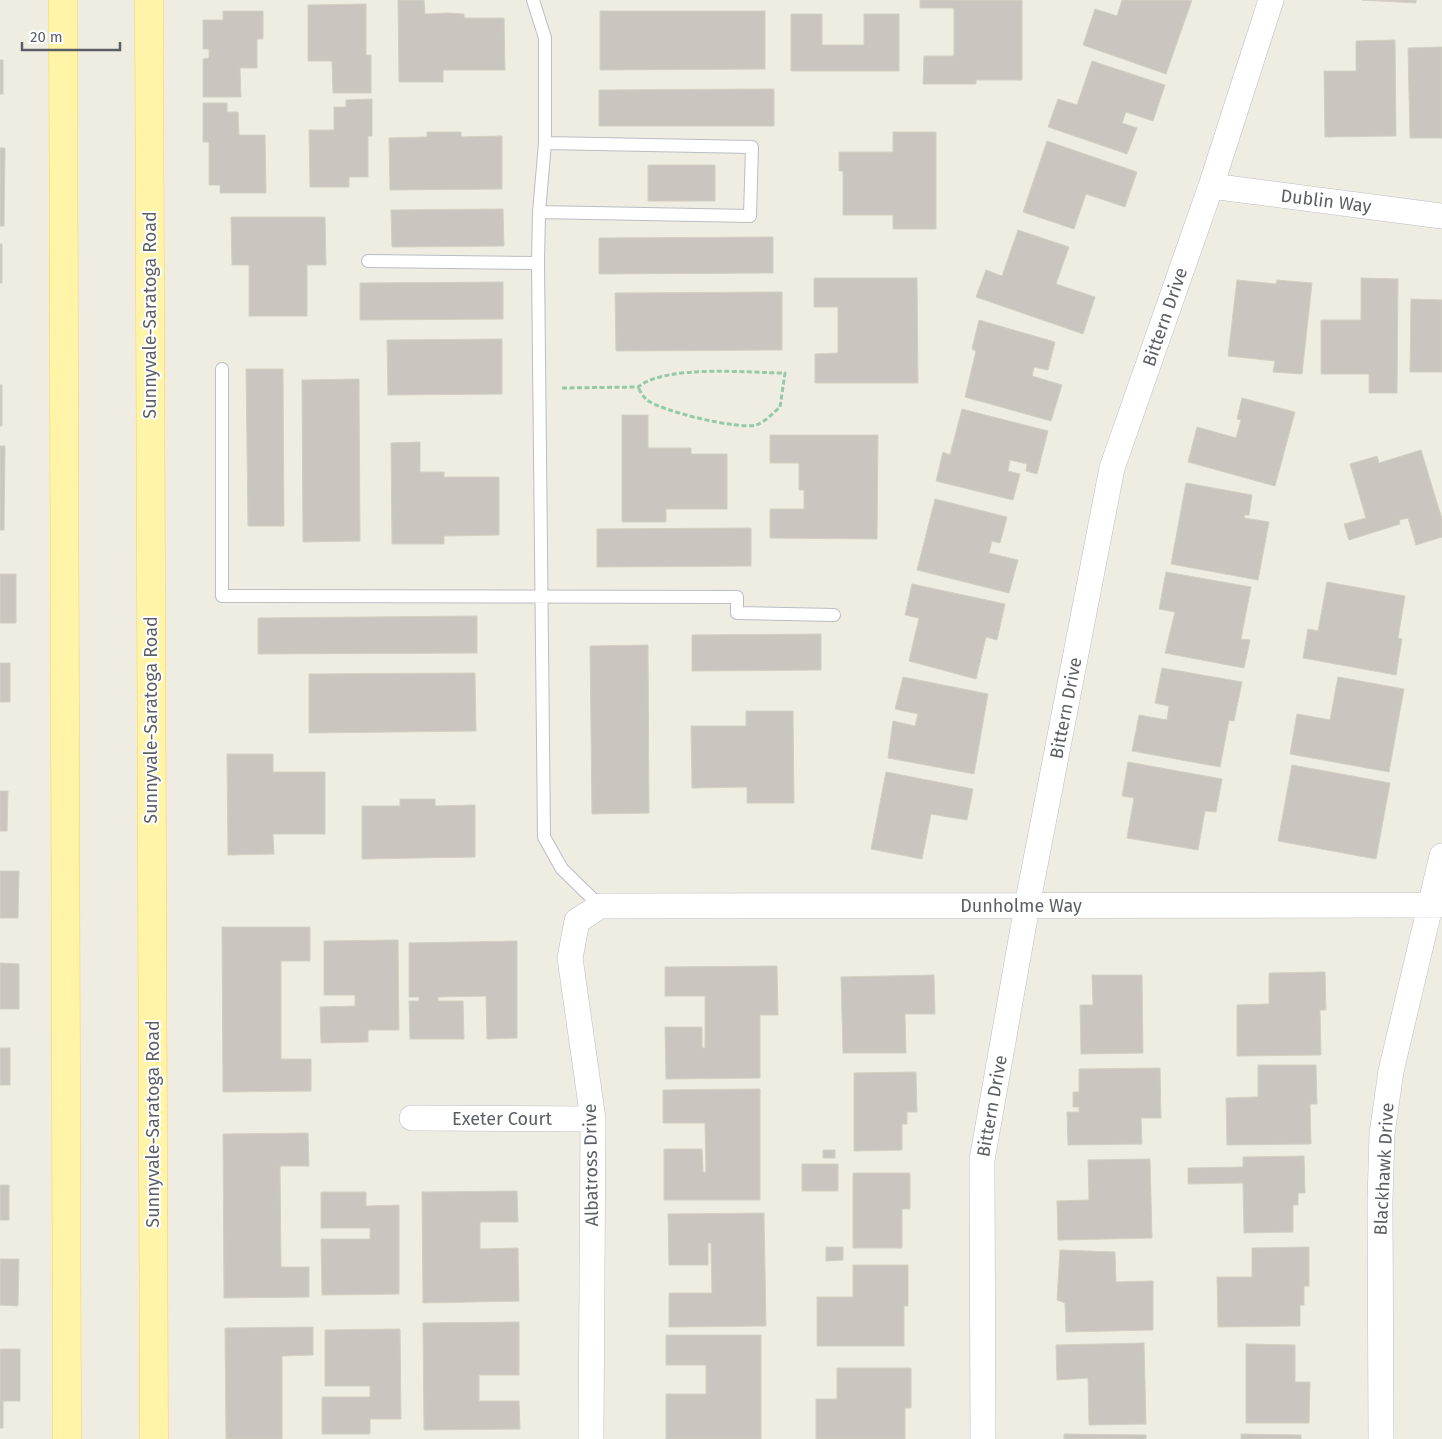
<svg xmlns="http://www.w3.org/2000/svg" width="1442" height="1439" viewBox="0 0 1442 1439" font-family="'Fira Sans',sans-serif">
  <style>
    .building { fill: #cac6bf; stroke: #d4cfc0 }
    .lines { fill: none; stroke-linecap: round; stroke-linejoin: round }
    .service-casing { stroke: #babdc3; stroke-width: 14 }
    .minor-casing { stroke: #babdc3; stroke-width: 26 }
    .primary-casing { stroke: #fdd14e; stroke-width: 29 }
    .path { stroke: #95caa6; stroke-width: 3; stroke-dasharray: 5 2.5; stroke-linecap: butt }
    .service { stroke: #fff; stroke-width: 12 }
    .minor { stroke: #fff; stroke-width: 25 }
    .primary { stroke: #fff4a7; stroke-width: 28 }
    .labels { text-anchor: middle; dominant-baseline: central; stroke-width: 4; stroke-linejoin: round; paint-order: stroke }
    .street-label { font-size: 18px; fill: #5b5f65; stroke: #fff }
  </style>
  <rect width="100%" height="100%" fill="#efede2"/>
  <path class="building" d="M398,0H424L425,14L448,13L464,14V18H504L505,70H443V82H399Z
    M920,0H1022V80H976V84H923L924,56H954V8H920Z
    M1122,0H1192L1166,74L1083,45L1095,9L1117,16Z
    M1362,0H1416V3Z
    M366,4V55H371V93H333L332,61H308V5Z
    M223,11H263V39H257V68H240L241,97H203V59L209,58V49H203V20H223Z
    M600,11H765V69L600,70Z
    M791,14H822V45H864V14H899V71H791Z
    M1395,40L1396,136L1325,137L1324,71H1356V41Z
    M1442,47V138H1410L1408,48Z
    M0,60H3V94H0Z
    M1092,61L1165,85L1153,121L1126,112L1122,123L1137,128L1127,154L1048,127L1058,99L1077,105Z
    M774,89V126H599V90Z
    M372,99V136H368V177H349V187H310L309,130H334V107H346V100Z
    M203,103H227V112H238L239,135H265L266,193H220V185H209V142H203Z
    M427,132H461V137L502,136V189L390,190L389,138L427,137Z
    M893,132H936V229H893V215H843V171H839V152H893Z
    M1047,141L1137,172L1125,207L1086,194L1074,229L1023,212Z
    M0,148H5L4,226H0Z
    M648,165H715V201H648Z
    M503,209L504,246L392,247L391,210Z
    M231,217H325L326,265H307V316H249V265H232Z
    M1018,230L1069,247L1056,284L1095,297L1083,334L976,297L986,270L1002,276Z
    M773,237V273L599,274V238Z
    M0,244H2V283H0Z
    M814,278H917L918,383H815V354L838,353V307H814Z
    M1361,278L1398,279L1397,393H1369V374H1321V320H1361Z
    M1237,280L1276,284L1277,280L1312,283L1302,374L1273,372L1275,361L1228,356Z
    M503,282V319L360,320V283Z
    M782,292V350L616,351L615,293Z
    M1411,299L1442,300V372H1410Z
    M979,320L1055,342L1048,370L1034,367L1032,376L1062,385L1051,421L965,397L976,351L972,349Z
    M502,339V394L388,395L387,340Z
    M246,369H283L284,526H248Z
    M359,379L360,541L303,542L302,380Z
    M0,385H2V426H0Z
    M1242,398L1295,412L1275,486L1188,462L1197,427L1236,438L1241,420L1237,419Z
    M962,409L1048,431L1037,474L1026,471L1027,464L1010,460L1008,471L1020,474L1013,500L936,481L943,452L950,455Z
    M622,415H648V448H691V454H727V509H666V522H622Z
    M770,435H878L877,539L770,538V509H804V490H799V463H770Z
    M420,442V472H444V477H499V535L444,536V544H392L391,443Z
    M0,446H5L4,530H0Z
    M1421,450L1442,519V537L1416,545L1408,518L1399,520L1400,524L1349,540L1344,524L1366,518L1350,464L1377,456L1379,463Z
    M1186,483L1252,495L1249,515H1245L1244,518L1269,522L1258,580L1171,564Z
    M935,499L1007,517L1000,543L992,541L989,553L1018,560L1009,593L917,570Z
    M751,528V566L597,567V529Z
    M1166,572L1251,587L1241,639L1250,640L1244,668L1165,653L1175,612L1159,609Z
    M0,574H16V623H0Z
    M1327,582L1405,596L1398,638L1402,639L1396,675L1303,658L1308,629L1318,631Z
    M912,584L1005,604L997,640L986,637L976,679L909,661L919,618L905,615Z
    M477,616V653L258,654V618Z
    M821,634V670L692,671V635Z
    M648,645L649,813L592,814L590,646Z
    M0,663H10V702H0Z
    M1162,668L1242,682L1234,721L1229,720L1220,767L1132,751L1139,715L1167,720L1169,706L1155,703Z
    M475,673L476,731L309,733V674Z
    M903,677L988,694L974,774L888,758L893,721L915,726L918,714L895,709Z
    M1338,677L1404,689L1389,772L1290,754L1297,714L1330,720Z
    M746,711H793L794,803H747V787L692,788L691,726H746Z
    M227,754H273V772H325V834H273L274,854L228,855Z
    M1128,762L1222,779L1216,812L1205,811L1198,850L1127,838L1134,798L1122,796Z
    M1292,765L1390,783L1376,859L1278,841Z
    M886,772L973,789L967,820L931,814L922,859L871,849Z
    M0,791H8L7,831H0Z
    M400,799H435V806L475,805V857L362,859V806H400Z
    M0,871H19L18,918H0Z
    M222,927H310V961H281V1059H311V1091L223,1092Z
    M398,940L399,1030H368V1042L321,1043L320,1007L355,1006V995H324V941Z
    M517,941V1038L487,1039L486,996L438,997V1001H463L464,1039H410L409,1001H419V997H409V943Z
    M0,963L19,964V1009H0Z
    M777,966L778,1015H760V1078L666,1079L665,1027H702V1048H705V996H665V967Z
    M1325,972L1326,1010H1320L1321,1055L1237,1056V1005L1269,1004V973Z
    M934,975L935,1014H905L906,1053H843L841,977Z
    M1092,975H1142L1143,1053L1081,1054L1080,1005H1093Z
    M0,1048H10V1085H0Z
    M1258,1065H1316L1317,1104H1310L1311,1144L1227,1145L1226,1098L1258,1097Z
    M1160,1068L1161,1118H1141L1142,1144L1068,1145L1067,1112H1079V1107H1073V1092H1079V1069Z
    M916,1072L917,1112H907V1124H902V1150L854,1151V1073Z
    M760,1089V1200H664V1149H702L703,1172H706L705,1123H663V1090Z
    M308,1133L309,1166H280L281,1267H309V1297L224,1298L223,1134Z
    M823,1150H835V1158H823Z
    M1304,1156L1305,1193H1298V1205H1293V1232L1244,1233L1243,1183L1188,1184V1168L1243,1167V1157Z
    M1150,1159L1152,1238L1058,1240L1057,1201L1089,1200L1088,1160Z
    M802,1164H838V1191H802Z
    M853,1173H910V1209H902V1248H853Z
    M0,1185H9V1220H0Z
    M517,1191L518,1222H480V1249L518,1248L519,1301L423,1303L422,1192Z
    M321,1192H366V1206L399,1205V1294L322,1295L321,1239H370V1228H321Z
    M764,1213L766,1326L669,1327V1293H712L711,1243H708V1265H669L668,1214Z
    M826,1247H843V1260L826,1261Z
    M1309,1247V1286H1304V1305H1300V1326L1218,1327L1217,1277H1252V1248Z
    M1060,1250L1115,1252L1116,1282L1153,1281V1330L1066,1332L1065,1303L1057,1300Z
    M0,1259H19L18,1306L0,1305Z
    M853,1265H908V1306H904V1346H817V1297H853Z
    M519,1322V1375H479V1401H519L520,1429L424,1430L423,1323Z
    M313,1327V1355L282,1356V1439H226L225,1328Z
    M400,1329L401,1419H370V1434H322V1397H370V1386H325V1330Z
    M666,1335H761V1439H666V1394H706V1365H666Z
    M1144,1343L1146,1424L1089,1425L1088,1378L1057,1380L1056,1345Z
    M1246,1344L1295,1345V1382H1310L1309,1423H1246Z
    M0,1349H20V1401H3V1428H0Z
    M837,1368H911V1408H905V1439H816V1399H837Z
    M1064,1434L1146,1435V1439H1064Z
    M1241,1434L1301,1435V1439H1241Z"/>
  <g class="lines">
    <g class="service-casing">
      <path id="service" d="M533,0L545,38V143L539,212L538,263L544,837L562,869L600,906
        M539,212L750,216L752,147L545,143
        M368,261L538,263
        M222,369V596L737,597V613L834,615"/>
    </g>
    <g class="minor-casing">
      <path id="minor" d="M1211,186L1442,216
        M412,1118L593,1119
        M591,1439L593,1119L570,958L577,921L600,906L1442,905
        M983,1439L982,1160L1027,906L1112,468L1211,186L1271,0
        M1381,1439L1380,1201L1382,1134L1391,1071L1442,856"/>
    </g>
    <g class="primary-casing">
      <path id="primary" d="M63,0L67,1439
        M149,0L154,1439"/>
    </g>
    <path class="path" d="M562,388L638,387C667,364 748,373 785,373L780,407C774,412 764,423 756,425C738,430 661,411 647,400C643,397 640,391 638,387"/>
    <use href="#service" class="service"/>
    <use href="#minor" class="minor"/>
    <use href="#primary" class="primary"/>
  </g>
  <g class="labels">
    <g class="street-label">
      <text transform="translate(1326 201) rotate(7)">Dublin Way</text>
      <text transform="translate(150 315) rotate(-90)">Sunnyvale-Saratoga Road</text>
      <text transform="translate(1165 317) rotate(-71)">Bittern Drive</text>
      <text transform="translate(1066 708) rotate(-79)">Bittern Drive</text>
      <text transform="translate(151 720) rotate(-90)">Sunnyvale-Saratoga Road</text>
      <text x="1021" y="906">Dunholme Way</text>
      <text transform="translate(992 1106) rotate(-80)">Bittern Drive</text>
      <text x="502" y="1119">Exeter Court</text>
      <text transform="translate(153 1124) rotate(-90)">Sunnyvale-Saratoga Road</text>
      <text transform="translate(591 1165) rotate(-91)">Albatross Drive</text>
      <text transform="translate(1384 1169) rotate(-87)">Blackhawk Drive</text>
    </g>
  </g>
  <path d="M22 42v8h98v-8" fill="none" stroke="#5b5f65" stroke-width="2.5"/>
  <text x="30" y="42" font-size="15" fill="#5b5f65" stroke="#ffffff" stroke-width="4" paint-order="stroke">20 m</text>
</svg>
